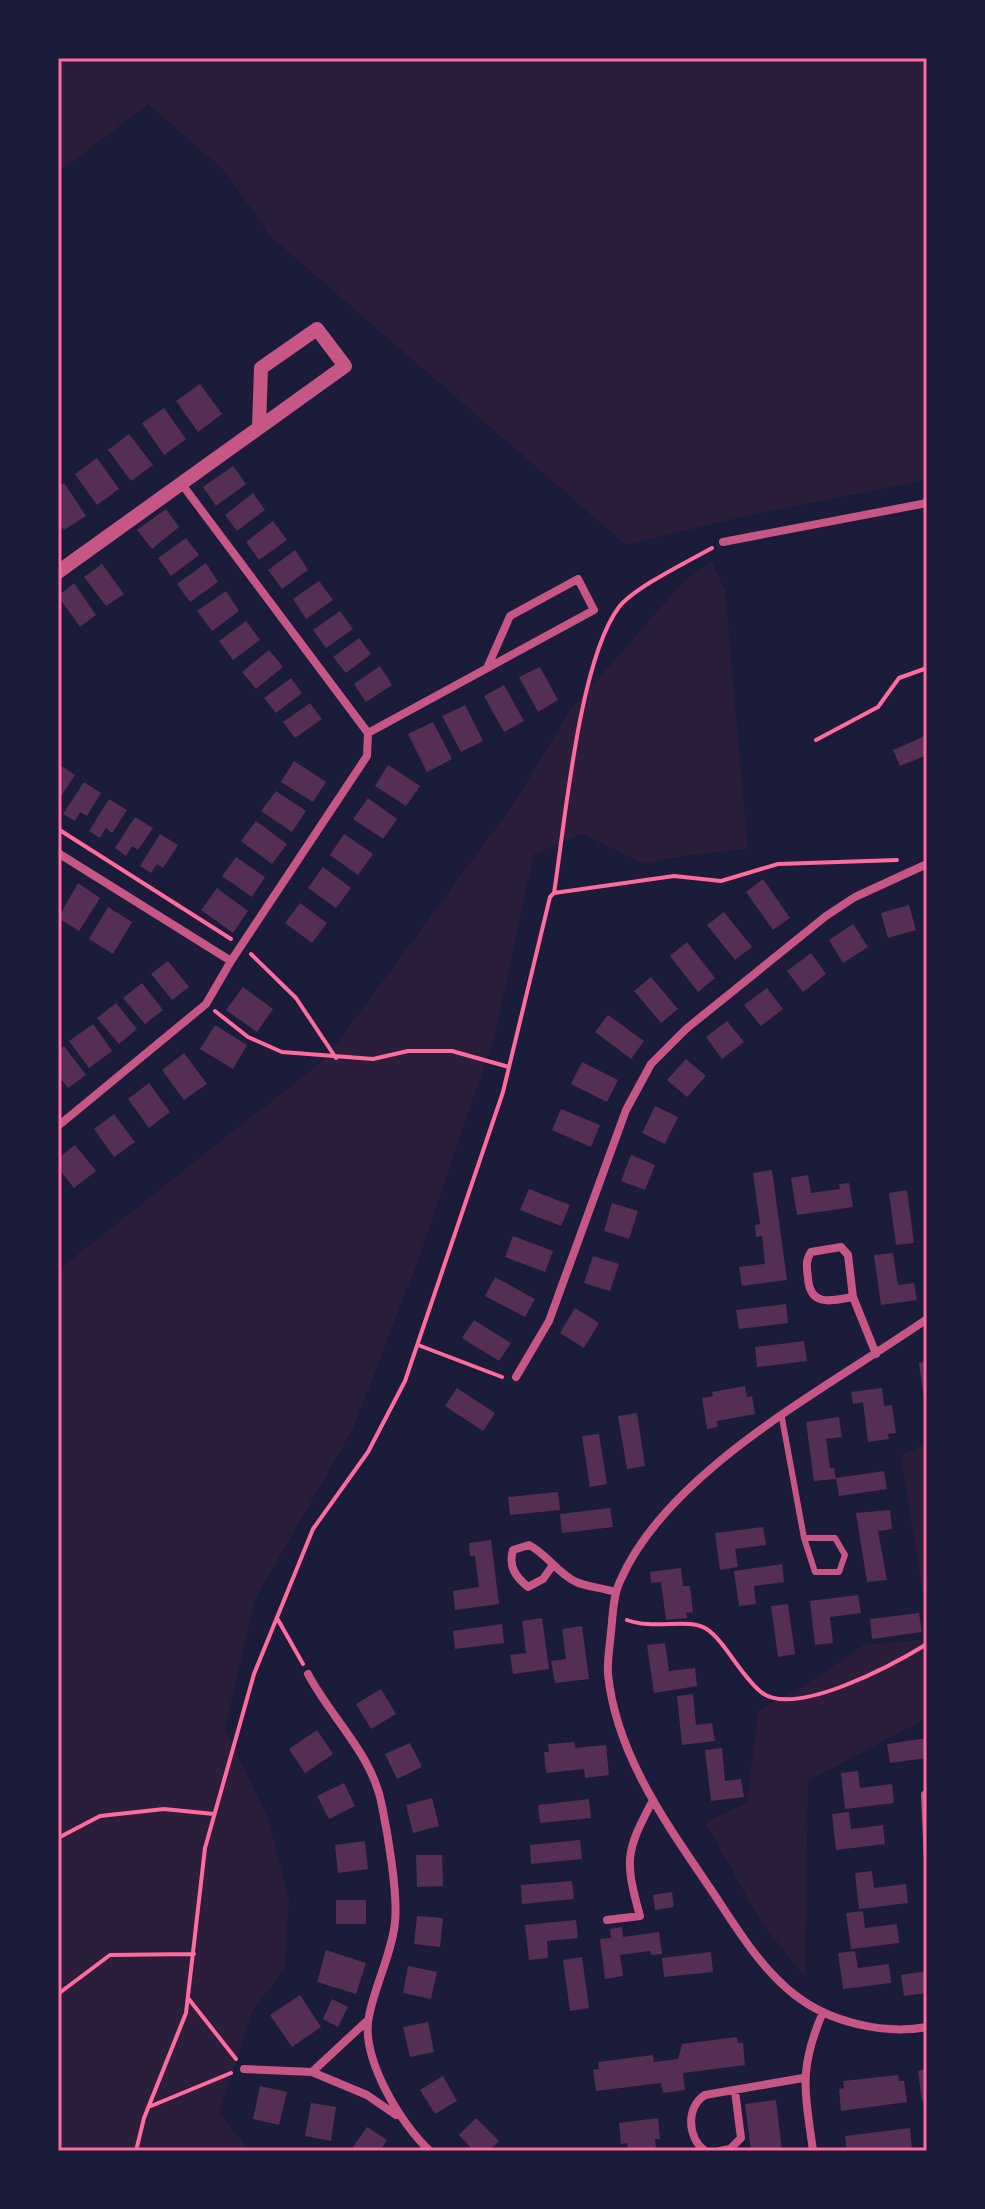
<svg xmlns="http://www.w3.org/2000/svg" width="985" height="2209" viewBox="0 0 985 2209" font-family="Rubik,sans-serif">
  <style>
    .green { fill: #2a1e3b }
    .building { fill: #542f53 }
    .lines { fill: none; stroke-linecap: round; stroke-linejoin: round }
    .path { stroke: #ff6b9d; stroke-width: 4 }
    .service { stroke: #c65784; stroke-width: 6 }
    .minor { stroke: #c65784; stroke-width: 8 }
    .tertiary { stroke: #c65784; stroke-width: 14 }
    .neatline { fill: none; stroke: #ff6b9d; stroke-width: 3 }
  </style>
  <rect width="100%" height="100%" fill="#1b1b3a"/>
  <path class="green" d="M58,58H927V480L750,515L626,545L269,235L225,171L148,104L58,173Z
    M712,562L725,590L748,849L689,855L645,864L582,834L534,854L495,1034L420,1255L353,1429L255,1599L225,1729L267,1816L289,1898L285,1969L253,2010L219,2113L247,2147L261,2151H58V1270L326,1058L513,805L569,712L684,581Z
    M927,1443V1621L901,1456Z
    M927,1639V1718L808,1781L805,1977L761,1922L705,1822L747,1803L758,1711L797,1690L864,1645Z"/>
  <path class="building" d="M200,384L222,414L198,432L176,401Z
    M164,408L186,439L164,455L142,423Z
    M129,434L153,465L131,481L108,450Z
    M97,458L119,489L97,505L75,474Z
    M233,466L246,484L216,506L203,487Z
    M64,483L86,516L64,530L58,522V487Z
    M253,493L265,510L237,531L225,515Z
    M166,509L179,527L152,549L137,530Z
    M273,521L287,540L259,560L246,542Z
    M186,538L199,555L171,576L158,558Z
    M295,550L308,570L282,589L268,570Z
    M206,563L218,582L190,602L177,584Z
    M102,564L124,594L106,606L84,577Z
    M319,581L333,600L306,619L293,599Z
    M74,583L96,615L80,627L58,596Z
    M226,591L239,611L212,631L197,611Z
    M340,611L353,629L326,648L313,630Z
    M246,621L260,640L233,660L219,641Z
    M359,638L371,654L346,673L333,657Z
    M269,650L283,667L256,689L242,672Z
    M380,666L392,685L366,702L354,684Z
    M540,667L558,700L538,712L519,677Z
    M291,678L302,693L276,713L264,698Z
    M504,685L524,721L504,732L484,696Z
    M310,703L322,719L295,738L283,722Z
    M465,705L483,741L461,752L442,716Z
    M433,722L452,759L427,772L408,734Z
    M927,735V755L900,766L893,750Z
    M294,761L326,782L313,802L281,782Z
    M58,764L75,775L60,798L58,796Z
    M388,765L420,786L406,806L375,786Z
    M84,782L101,793L87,816L80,812L75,821L63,814Z
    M276,791L306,811L292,832L261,811Z
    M368,798L397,819L383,839L353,819Z
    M109,799L127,810L112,833L106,828L100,838L89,831Z
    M135,817L153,828L138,850L132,846L126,856L115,848Z
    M256,821L287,844L272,864L241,841Z
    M160,834L178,845L163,868L157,864L151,873L140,866Z
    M344,834L373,854L358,875L330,855Z
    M236,857L265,877L252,897L222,876Z
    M323,867L351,888L336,908L308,888Z
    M763,879L790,918L773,930L746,892Z
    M78,883L100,898L79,931L58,918Z
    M217,888L248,911L233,933L201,910Z
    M300,903L327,923L312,943L285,923Z
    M909,905L916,930L888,938L881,913Z
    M108,907L132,922L113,954L89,939Z
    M724,912L752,947L735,960L707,925Z
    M853,924L868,947L843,963L829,940Z
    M687,942L715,978L698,992L670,956Z
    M811,953L826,974L803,992L787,971Z
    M168,961L189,987L172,1000L151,974Z
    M651,977L678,1009L661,1023L634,991Z
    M142,983L163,1010L145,1024L123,998Z
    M243,987L273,1009L257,1032L226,1010Z
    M767,988L783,1009L761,1026L744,1005Z
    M116,1003L137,1029L119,1044L97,1018Z
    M608,1015L644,1041L631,1059L595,1032Z
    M727,1021L744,1042L722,1059L706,1037Z
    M93,1024L112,1051L89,1068L69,1041Z
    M215,1025L247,1045L233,1069L200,1049Z
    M64,1046L86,1075L68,1088L58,1075V1051Z
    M184,1053L207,1084L184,1100L162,1070Z
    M686,1059L706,1076L687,1097L667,1080Z
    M582,1062L618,1080L607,1102L571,1084Z
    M149,1083L170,1112L149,1128L128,1099Z
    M655,1106L678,1117L665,1144L642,1133Z
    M561,1109L600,1125L591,1147L552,1130Z
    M114,1114L135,1142L114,1157L94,1129Z
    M75,1145L96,1171L74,1188L58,1168V1158Z
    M631,1155L655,1165L645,1190L621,1181Z
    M772,1170L787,1280L742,1286L739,1267L765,1264L762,1236L756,1237L755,1225L760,1224L753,1173Z
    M808,1175L811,1193L840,1189L839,1184L849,1183L853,1207L797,1215L791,1178Z
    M529,1189L570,1205L561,1226L520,1210Z
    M907,1190L914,1243L896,1245L889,1193Z
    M612,1203L638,1211L629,1239L604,1231Z
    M513,1236L553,1251L545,1272L505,1257Z
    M893,1253L898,1285L914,1283L917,1300L881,1305L874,1255Z
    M593,1256L619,1264L610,1291L584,1283Z
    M495,1277L535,1299L525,1317L485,1296Z
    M786,1304L788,1323L739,1329L736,1310Z
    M575,1308L599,1323L584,1348L560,1333Z
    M474,1320L511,1343L499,1361L462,1338Z
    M804,1341L807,1361L757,1367L755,1347Z
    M927,1361V1407H925L919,1363Z
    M745,1386L747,1397L752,1396L755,1414L717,1421L718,1427L707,1429L702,1398L713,1396L712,1392Z
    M457,1388L495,1413L483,1431L445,1406Z
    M882,1388L884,1406L892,1405L896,1433L888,1434L889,1439L868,1442L863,1402L853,1404L851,1392Z
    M637,1413L645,1466L627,1469L618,1416Z
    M839,1417L842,1437L826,1439L830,1468H834L836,1479L814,1481L806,1422Z
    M599,1434L607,1484L590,1487L582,1436Z
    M884,1471L887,1489L839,1496L836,1478Z
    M558,1492L560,1510L510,1515L508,1497Z
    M610,1508L613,1527L562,1533L560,1514Z
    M890,1510L892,1529L878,1531L887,1580L867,1582L856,1513Z
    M763,1527L766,1545L735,1549L738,1567L720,1570L715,1533Z
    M491,1540L499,1604L455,1610L453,1591L479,1587L475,1556H470L469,1543Z
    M782,1564L784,1582L754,1586L756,1604L739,1606L734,1571Z
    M681,1568L683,1586H690L693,1612L686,1613L687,1618L666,1620L661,1582L651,1583L650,1572Z
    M858,1595L861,1613L830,1617L833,1643L815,1645L810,1601Z
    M788,1604L795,1654L778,1657L771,1606Z
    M919,1613L922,1632L872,1639L870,1619Z
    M542,1618L549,1669L513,1674L510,1655L526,1653L522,1621Z
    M502,1624L504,1643L455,1649L453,1631Z
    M582,1626L589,1679L555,1683L551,1661L566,1659L562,1629Z
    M665,1643L669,1671L695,1668L697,1686L654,1693L647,1645Z
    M381,1689L396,1714L371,1729L356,1704Z
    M693,1694L696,1725L712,1723L715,1741L682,1745L677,1696Z
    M317,1730L333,1754L305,1773L289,1749Z
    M927,1738V1758L890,1763L887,1744Z
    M574,1742L575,1748L606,1745L609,1775L585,1778L584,1769L546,1773L544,1752H549L548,1744Z
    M410,1743L422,1767L397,1779L385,1754Z
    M722,1748L725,1781L741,1779L744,1797L711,1801L705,1750Z
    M858,1771L860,1788L892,1784L894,1803L845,1809L841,1773Z
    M344,1783L355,1806L329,1819L317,1796Z
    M432,1798L439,1826L413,1833L406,1805Z
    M589,1799L591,1818L540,1823L538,1805Z
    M849,1812L851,1829L883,1825L885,1844L836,1850L832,1814Z
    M580,1840L582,1859L531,1864L530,1845Z
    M365,1841L368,1869L338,1873L335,1845Z
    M416,1855H442L443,1886L417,1887Z
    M872,1871L874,1888L906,1884L908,1903L859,1909L855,1873Z
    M572,1881L574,1899L522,1904L521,1885Z
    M672,1892L674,1907L655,1910L653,1895Z
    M336,1900H366V1924H336Z
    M863,1911L865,1928L897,1924L899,1943L851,1949L846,1913Z
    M417,1916L443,1918L440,1947L414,1944Z
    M576,1920L578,1938L547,1941L548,1958L529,1960L525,1925Z
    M622,1927L623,1937L659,1932L662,1954L651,1955L650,1951L620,1955L623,1976L605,1979L600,1939L611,1938L610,1929Z
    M326,1950L366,1963L356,1994L317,1982Z
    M855,1951L858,1968L889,1964L891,1983L843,1989L838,1953Z
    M711,1952L713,1972L664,1977L662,1958Z
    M582,1957L589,2008L570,2011L563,1960Z
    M408,1966L437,1972L431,1999L403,1993Z
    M927,1971V1993L904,1996L901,1975Z
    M300,1995L321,2027L292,2047L270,2015Z
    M332,1999L348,2007L338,2027L323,2019Z
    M428,2022L434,2052L410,2057L403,2027Z
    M737,2037L738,2043H743L745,2065L683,2073L685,2090L663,2093L661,2083L596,2091L593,2070L599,2069L598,2062L653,2055L654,2062L678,2059L682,2044Z
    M927,2069V2100L922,2101L918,2071Z
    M898,2075L899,2081H904L907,2102L841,2111L839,2089L844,2088L843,2081Z
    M443,2076L457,2101L435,2114L420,2090Z
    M260,2086L287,2092L279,2125L253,2119Z
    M776,2100L782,2151H751L745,2104Z
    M311,2103L336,2107L331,2141L305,2136Z
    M476,2118L499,2141L489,2151H474L459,2135Z
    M658,2118L660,2139H655L656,2148L628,2151L627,2143L621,2144L619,2123Z
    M367,2127L387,2140L380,2151H350Z
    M910,2128L912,2149L908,2151H847L845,2136Z"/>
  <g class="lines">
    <path class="path" d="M816,740L878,707L899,678L927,668
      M58,829L231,939
      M554,893C565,823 579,660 619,607C635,587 689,561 712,548
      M251,954L296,998L336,1058
      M215,1011L248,1037L282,1052L373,1059L408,1051H452L509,1067
      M418,1345L502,1377
      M277,1618L303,1664
      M627,1620C653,1630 688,1618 705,1628C724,1639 739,1674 761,1692C795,1719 896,1663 927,1644
      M58,1838L100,1816L164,1809L214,1814
      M58,1994L110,1955L194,1954
      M188,1998L236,2059
      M151,2106L231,2073
      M136,2151L144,2118L186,2013L205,1848L254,1674L313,1529L368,1452L405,1381L503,1092L550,897L554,893L674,876L721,881L778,864L897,860"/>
    <path class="service" d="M782,1418L804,1538L815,1572H839L845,1555L835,1538H804
      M927,1792L924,1794L927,1861"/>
    <path class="minor" d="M181,483L368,733
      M723,542L927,503
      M368,733L594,610L578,579L510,616L487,668
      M58,853L231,961
      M58,1126L206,1004L231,961L367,756L368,733
      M853,1297C831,1301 810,1307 808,1278C807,1269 805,1261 811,1252L841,1247L848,1255L853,1297L876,1354
      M927,1319C829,1387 670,1469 621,1579C613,1595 613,1614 611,1632C610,1645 607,1661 608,1674C616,1755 668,1826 712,1891C736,1927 760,1968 795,1995C829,2022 884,2035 927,2027
      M516,1377L549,1321L626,1110L651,1064L686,1029L826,916L855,897L927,864
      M553,1565L543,1579L528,1587C516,1577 508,1567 513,1550L529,1545C547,1554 557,1573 576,1582C588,1587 603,1588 615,1592
      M308,1674C331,1718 373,1755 382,1806C388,1835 398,1894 395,1922C392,1953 375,1985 369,2016C360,2057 401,2125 430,2151
      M607,1920L640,1916C624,1859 626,1851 653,1800
      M244,2069L312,2072L367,2095L396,2115
      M312,2072L368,2020
      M705,2151C687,2137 686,2107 705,2095L803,2078
      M720,2151L730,2149L741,2138L735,2091
      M813,2151C805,2091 798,2070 823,2012"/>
    <path class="tertiary" d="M58,572L345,366L317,329L261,368L259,427"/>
  </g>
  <rect width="985" height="2209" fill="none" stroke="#1b1b3a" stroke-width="120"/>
  <rect x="60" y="60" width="865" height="2089" class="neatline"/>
</svg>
